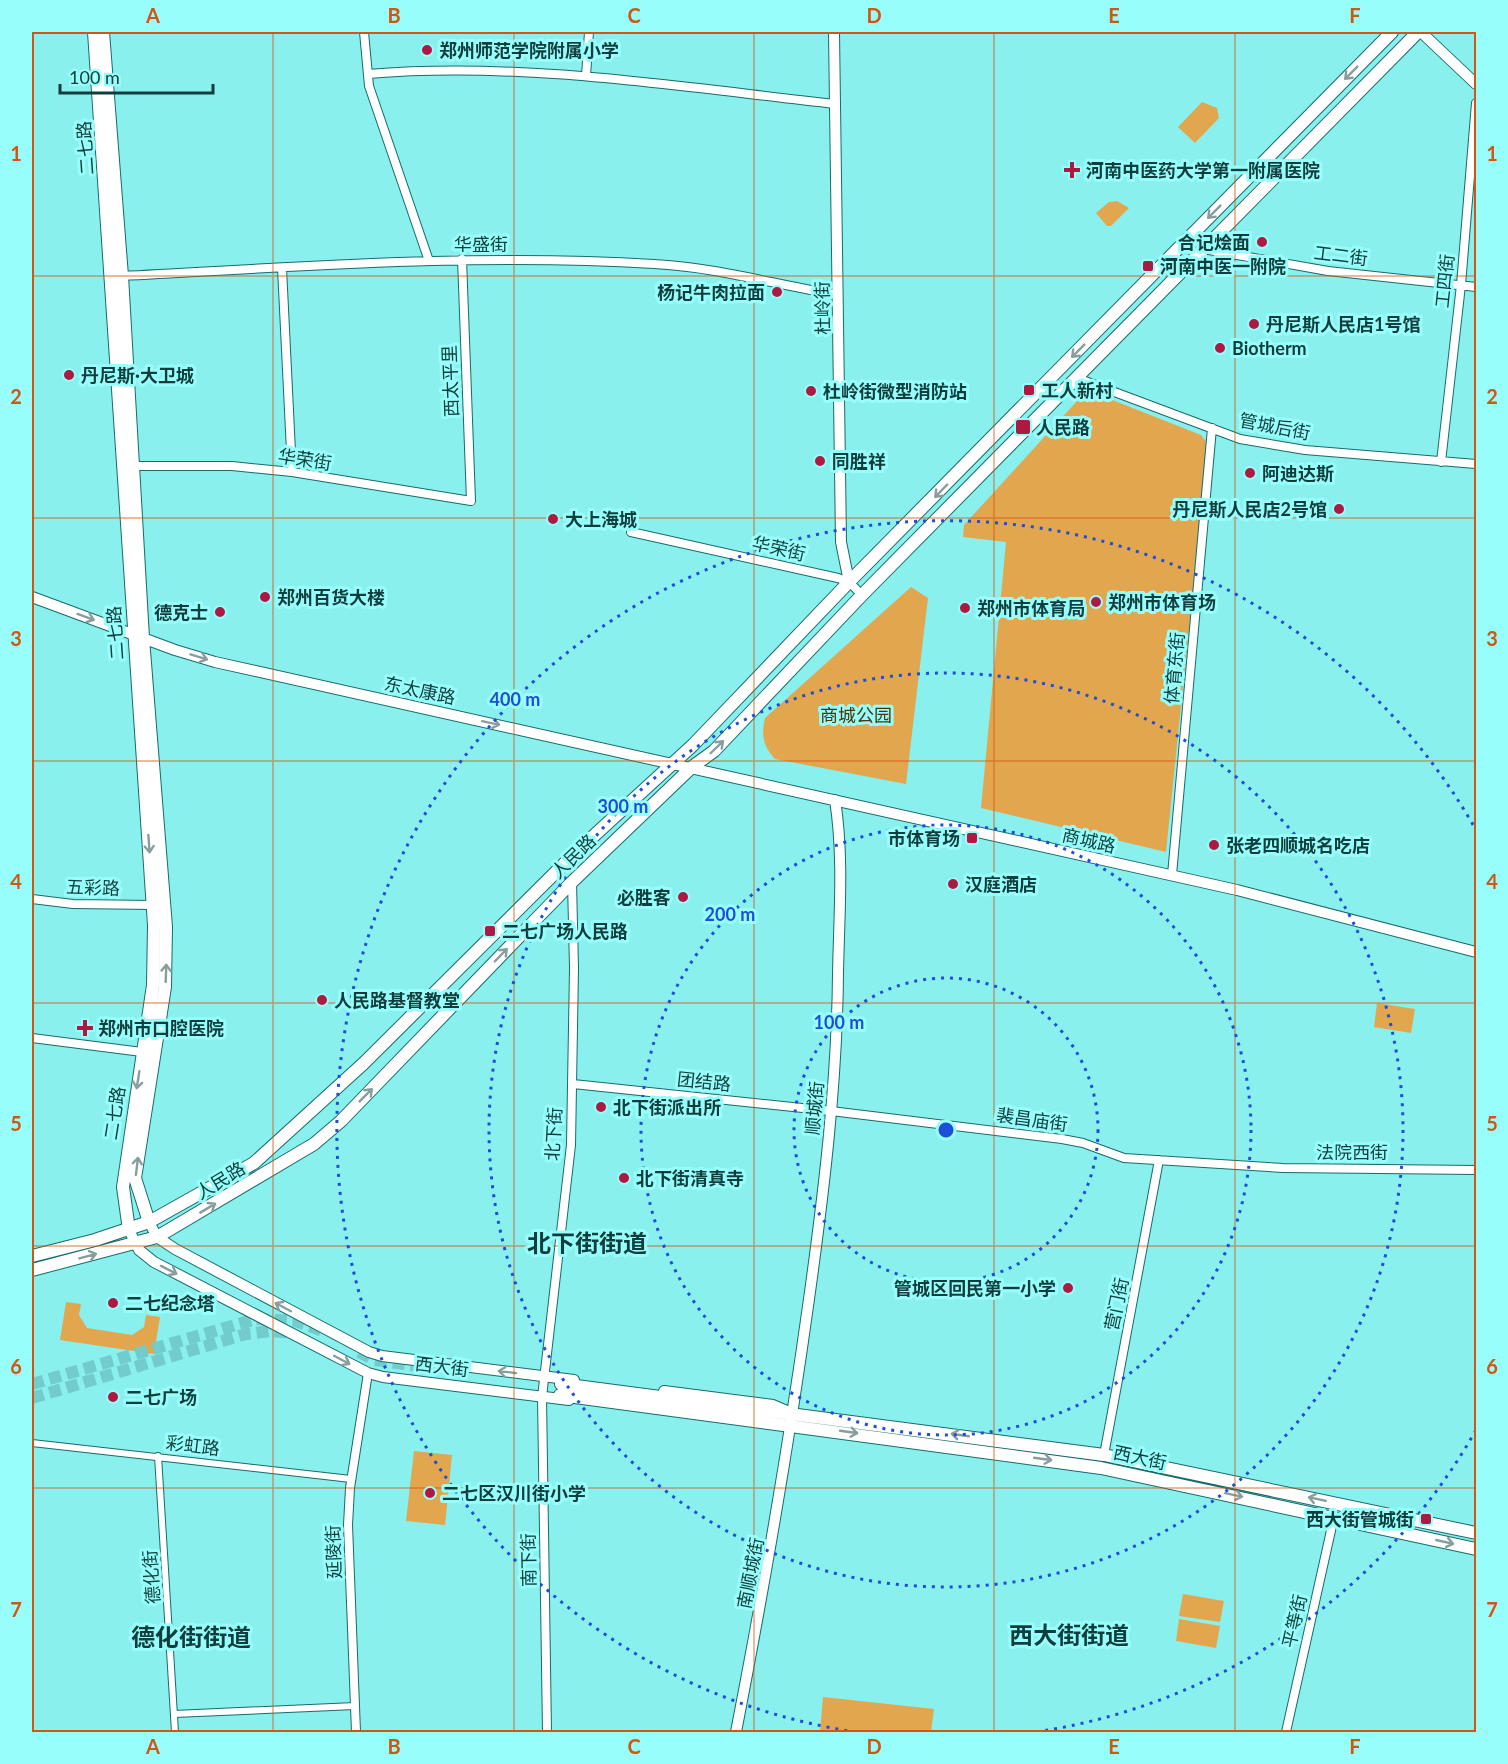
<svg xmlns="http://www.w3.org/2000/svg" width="1508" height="1764" viewBox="0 0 1508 1764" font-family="Lato,'Noto Sans SC',sans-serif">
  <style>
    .green { fill: #e2a64f }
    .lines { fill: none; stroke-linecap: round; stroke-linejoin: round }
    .primary-tunnel { stroke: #72cccb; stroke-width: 12; stroke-dasharray: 12 6; stroke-linecap: butt }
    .pedestrian-casing { stroke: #156c6b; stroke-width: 8 }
    .minor-casing { stroke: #156c6b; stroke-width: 10 }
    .tertiary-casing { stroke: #156c6b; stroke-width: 12 }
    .secondary-casing { stroke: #156c6b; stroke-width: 14 }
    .primary-casing { stroke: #156c6b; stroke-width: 14 }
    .pedestrian { stroke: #fff; stroke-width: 6 }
    .minor { stroke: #fff; stroke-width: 8 }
    .tertiary { stroke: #fff; stroke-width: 10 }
    .secondary { stroke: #fff; stroke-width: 12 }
    .primary { stroke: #fff; stroke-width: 12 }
    .oneway { stroke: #889e9e }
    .grid { fill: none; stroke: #d25611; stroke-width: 1.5; stroke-opacity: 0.55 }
    .ring { fill: none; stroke: #1d4ed8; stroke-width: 3; stroke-dasharray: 3 6 }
    .poi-dot { fill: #ad1940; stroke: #97fefb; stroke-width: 2 }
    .labels { text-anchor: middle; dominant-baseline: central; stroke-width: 6; stroke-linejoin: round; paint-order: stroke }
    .poi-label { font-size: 18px; font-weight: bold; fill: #103d3d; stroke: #97fefb; text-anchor: start }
    .street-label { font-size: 18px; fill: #103d3d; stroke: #97fefb }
    .park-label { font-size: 18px; fill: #4e3306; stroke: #97fefb }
    .district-label { font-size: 24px; font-weight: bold; fill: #103d3d; stroke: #97fefb }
    .centre { fill: #1d4ed8; stroke: #97fefb; stroke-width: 3 }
    .ring-label { font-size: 18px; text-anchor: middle; font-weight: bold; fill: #1d4ed8; stroke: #97fefb; stroke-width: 6; stroke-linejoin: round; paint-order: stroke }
    .neatline { fill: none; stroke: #d25611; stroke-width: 2 }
    .grid-label { font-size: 20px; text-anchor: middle; font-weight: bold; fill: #d25611 }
  </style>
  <rect width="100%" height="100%" fill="#8af0ee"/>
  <path class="green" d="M1202,102L1217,108L1219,118L1195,143L1178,127Z
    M1117,201L1129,208L1111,226H1107L1096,213L1109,202Z
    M1087,390L1201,435L1208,444L1166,852L981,808L1006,542L963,537L964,525Z
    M911,587L928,598L906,784L775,759C763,746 761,735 765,718Z
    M1377,1003L1415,1009L1411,1033L1374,1027Z
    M66,1302L81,1304L79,1315L87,1328L132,1335L144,1327L146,1315L160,1317L154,1354L60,1340Z
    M414,1451L452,1455L445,1525L406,1521Z
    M1183,1594L1224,1601L1220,1622L1179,1616Z
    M1179,1619L1220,1626L1216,1648L1176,1641Z
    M823,1697L934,1709L931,1732H820Z"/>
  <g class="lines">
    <path class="primary-tunnel" d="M359,1352L375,1360L426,1367
      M32,1384L256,1319L296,1321L323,1331
      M32,1398L246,1334L271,1331L290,1333"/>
    <g class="pedestrian-casing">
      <path id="pedestrian" d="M32,1443L351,1479
        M158,1456L175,1732
        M174,1714L355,1706"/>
    </g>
    <g class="minor-casing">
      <path id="minor" d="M364,32L369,86L429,261
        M368,74C523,61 680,87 835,104
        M586,76L589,32
        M1203,249L1328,271L1476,287
        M282,268L292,472
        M122,276C299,267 477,253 654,264C716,267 777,285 838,295
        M1077,378L1240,439L1305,450L1476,464
        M1441,462L1461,285L1476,103
        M133,466H232L292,472L471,501L462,259
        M631,532L838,578L849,582L862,595
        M1172,875L1212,428
        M32,899L73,904L154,905
        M32,1038L142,1052
        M573,1084L831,1111L1062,1139L1083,1143L1124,1158L1283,1168L1476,1170
        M1104,1455L1159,1160
        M356,1732L348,1525L350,1488L368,1373
        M547,1732L542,1397L571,1145L574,968L572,882
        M1286,1732L1334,1517"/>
    </g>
    <g class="tertiary-casing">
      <path id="tertiary" d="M834,32L841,542L849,582
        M1421,32L1476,84
        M32,597L175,650L215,662L1237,890L1476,952
        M149,1222L157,1237L175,1249L369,1352L382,1356L574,1380
        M129,1230L139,1250L154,1262L368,1373L383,1377L569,1400
        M664,1391L773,1405L787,1411
        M736,1732C764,1588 789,1444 809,1299C824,1191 837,1083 838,974C839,916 844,857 835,800"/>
    </g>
    <g class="secondary-casing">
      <path id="secondary" d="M94,32L154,925L153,985L123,1187L129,1230
        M103,32L122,276L143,638L166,927L165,987L135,1178L149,1222"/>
    </g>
    <g class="primary-casing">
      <path id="primary" d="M32,1256L95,1240L149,1222L254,1163L364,1063L575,853L693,745L849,582L1392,32
        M32,1270L157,1237L314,1144L341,1121L572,882L692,767L714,751L862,595L1418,32
        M561,1384L1104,1455L1476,1533
        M560,1395L1101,1468L1476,1549"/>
    </g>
    <use href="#pedestrian" class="pedestrian"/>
    <use href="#minor" class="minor"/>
    <use href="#tertiary" class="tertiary"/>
    <use href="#secondary" class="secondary"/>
    <use href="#primary" class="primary"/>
  </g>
  <defs><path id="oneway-shaft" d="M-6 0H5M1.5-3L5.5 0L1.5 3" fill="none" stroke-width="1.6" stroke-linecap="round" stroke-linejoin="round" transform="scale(1.5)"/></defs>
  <g class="oneway">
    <use href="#oneway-shaft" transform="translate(1351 73) rotate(135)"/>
    <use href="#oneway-shaft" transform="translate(1214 212) rotate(135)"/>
    <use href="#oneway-shaft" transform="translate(1078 351) rotate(135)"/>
    <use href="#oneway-shaft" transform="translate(941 491) rotate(134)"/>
    <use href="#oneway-shaft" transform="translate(86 617) rotate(20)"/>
    <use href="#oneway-shaft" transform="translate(199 657) rotate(17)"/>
    <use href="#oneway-shaft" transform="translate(491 723) rotate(12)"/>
    <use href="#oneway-shaft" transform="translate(717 747) rotate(-44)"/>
    <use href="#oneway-shaft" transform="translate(149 844) rotate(86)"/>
    <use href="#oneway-shaft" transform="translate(501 955) rotate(-46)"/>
    <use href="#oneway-shaft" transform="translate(166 973) rotate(-88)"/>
    <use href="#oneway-shaft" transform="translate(138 1080) rotate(99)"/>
    <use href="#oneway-shaft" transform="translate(366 1095) rotate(-45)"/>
    <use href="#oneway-shaft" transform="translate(137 1166) rotate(-83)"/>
    <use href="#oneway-shaft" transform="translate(208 1208) rotate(-31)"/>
    <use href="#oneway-shaft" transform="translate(88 1256) rotate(-15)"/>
    <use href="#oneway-shaft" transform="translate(169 1270) rotate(27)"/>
    <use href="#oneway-shaft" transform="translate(283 1307) rotate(-152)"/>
    <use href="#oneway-shaft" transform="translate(342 1360) rotate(28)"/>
    <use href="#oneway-shaft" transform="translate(507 1372) rotate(-173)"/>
    <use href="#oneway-shaft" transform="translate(849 1432) rotate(8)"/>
    <use href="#oneway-shaft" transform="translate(960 1435) rotate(-172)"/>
    <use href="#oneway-shaft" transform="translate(1043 1459) rotate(8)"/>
    <use href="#oneway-shaft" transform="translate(1234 1495) rotate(12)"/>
    <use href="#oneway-shaft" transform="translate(1317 1499) rotate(-168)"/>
    <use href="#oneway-shaft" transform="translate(1445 1542) rotate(13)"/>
  </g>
  <path class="grid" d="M273,32V1732M514,32V1732M754,32V1732M994,32V1732M1235,32V1732M32,276H1476M32,518H1476M32,761H1476M32,1003H1476M32,1246H1476M32,1488H1476"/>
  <g class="ring">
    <circle cx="946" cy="1130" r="152"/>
    <circle cx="946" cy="1130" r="305"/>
    <circle cx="946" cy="1130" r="457"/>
    <path d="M1476 1430A609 609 0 0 1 1036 1732M856 1732A609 609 0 1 1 1476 830"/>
  </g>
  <g class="poi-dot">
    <circle cx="427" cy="50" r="6"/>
    <path d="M1069 161h6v6h6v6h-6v6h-6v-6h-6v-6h6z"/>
    <circle cx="1262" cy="242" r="6"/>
    <rect x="1142" y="260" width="12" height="12" rx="3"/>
    <circle cx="777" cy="292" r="6"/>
    <circle cx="1254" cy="324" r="6"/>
    <circle cx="1220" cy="348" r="6"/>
    <circle cx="69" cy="375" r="6"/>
    <rect x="1023" y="384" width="12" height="12" rx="3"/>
    <circle cx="811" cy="391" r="6"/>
    <rect x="1015" y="419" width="16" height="16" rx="3"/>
    <circle cx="820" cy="461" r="6"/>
    <circle cx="1250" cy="473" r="6"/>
    <circle cx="1339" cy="509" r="6"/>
    <circle cx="553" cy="519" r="6"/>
    <circle cx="265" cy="597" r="6"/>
    <circle cx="1096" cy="602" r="6"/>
    <circle cx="965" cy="608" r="6"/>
    <circle cx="220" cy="612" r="6"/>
    <rect x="966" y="832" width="12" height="12" rx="3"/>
    <circle cx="1214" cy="845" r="6"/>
    <circle cx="953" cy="884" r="6"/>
    <circle cx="683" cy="897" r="6"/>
    <rect x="484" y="925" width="12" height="12" rx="3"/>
    <circle cx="322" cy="1000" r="6"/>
    <path d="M82 1019h6v6h6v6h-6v6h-6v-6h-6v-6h6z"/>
    <circle cx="601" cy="1107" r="6"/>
    <circle cx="624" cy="1178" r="6"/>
    <circle cx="1068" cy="1288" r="6"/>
    <circle cx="113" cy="1303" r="6"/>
    <circle cx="113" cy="1397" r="6"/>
    <circle cx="430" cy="1493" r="6"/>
    <rect x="1420" y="1513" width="12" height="12" rx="3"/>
  </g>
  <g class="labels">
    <g class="poi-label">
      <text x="439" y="50">郑州师范学院附属小学</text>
      <text x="1086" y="170">河南中医药大学第一附属医院</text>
      <text x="1250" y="242" text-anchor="end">合记烩面</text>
      <text x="1160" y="266">河南中医一附院</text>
      <text x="765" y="292" text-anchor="end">杨记牛肉拉面</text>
      <text x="1266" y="324">丹尼斯人民店1号馆</text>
      <text x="1232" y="348">Biotherm</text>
      <text x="81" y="375">丹尼斯·大卫城</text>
      <text x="1041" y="390">工人新村</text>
      <text x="823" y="391">杜岭街微型消防站</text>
      <text x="1036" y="427">人民路</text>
      <text x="832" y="461">同胜祥</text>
      <text x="1262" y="473">阿迪达斯</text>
      <text x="1327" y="509" text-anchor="end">丹尼斯人民店2号馆</text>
      <text x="565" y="519">大上海城</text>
      <text x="277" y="597">郑州百货大楼</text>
      <text x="1108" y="602">郑州市体育场</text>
      <text x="977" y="608">郑州市体育局</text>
      <text x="208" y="612" text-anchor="end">德克士</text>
      <text x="960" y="838" text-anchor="end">市体育场</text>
      <text x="1226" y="845">张老四顺城名吃店</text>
      <text x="965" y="884">汉庭酒店</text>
      <text x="671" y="897" text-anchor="end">必胜客</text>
      <text x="502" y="931">二七广场人民路</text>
      <text x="334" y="1000">人民路基督教堂</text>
      <text x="98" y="1028">郑州市口腔医院</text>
      <text x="613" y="1107">北下街派出所</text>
      <text x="636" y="1178">北下街清真寺</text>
      <text x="1056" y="1288" text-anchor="end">管城区回民第一小学</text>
      <text x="125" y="1303">二七纪念塔</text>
      <text x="125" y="1397">二七广场</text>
      <text x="442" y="1493">二七区汉川街小学</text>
      <text x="1414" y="1519" text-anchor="end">西大街管城街</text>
    </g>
    <g class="street-label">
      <text transform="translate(85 148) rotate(-94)">二七路</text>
      <text x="481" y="244">华盛街</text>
      <text transform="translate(1341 255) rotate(7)">工二街</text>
      <text transform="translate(1444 281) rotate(-84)">工四街</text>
      <text transform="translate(822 308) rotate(-91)">杜岭街</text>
      <text transform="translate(450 381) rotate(-92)">西太平里</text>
      <text transform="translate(1275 426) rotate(11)">管城后街</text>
      <text transform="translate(305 459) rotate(9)">华荣街</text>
      <text transform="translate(779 548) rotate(13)">华荣街</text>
      <text transform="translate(115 633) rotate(-94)">二七路</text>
      <text transform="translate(1174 668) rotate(-85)">体育东街</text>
      <text transform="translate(420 690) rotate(12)">东太康路</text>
      <text transform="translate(1089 840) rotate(13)">商城路</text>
      <text transform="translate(573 856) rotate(-44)">人民路</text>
      <text transform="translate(93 887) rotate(2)">五彩路</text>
      <text transform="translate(704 1081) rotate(6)">团结路</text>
      <text transform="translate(814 1108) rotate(-85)">顺城街</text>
      <text transform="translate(114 1113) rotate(-81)">二七路</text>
      <text transform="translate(1032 1119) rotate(8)">裴昌庙街</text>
      <text transform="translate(553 1134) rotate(-87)">北下街</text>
      <text x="1352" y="1152">法院西街</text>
      <text transform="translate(220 1180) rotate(-31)">人民路</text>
      <text transform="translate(1116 1304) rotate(-78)">营门街</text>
      <text transform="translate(442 1366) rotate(7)">西大街</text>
      <text transform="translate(193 1445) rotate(7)">彩虹路</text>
      <text transform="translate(1140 1457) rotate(12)">西大街</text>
      <text transform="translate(333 1552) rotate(-92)">延陵街</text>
      <text transform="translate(528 1560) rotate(-91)">南下街</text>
      <text transform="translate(750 1573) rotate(-79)">南顺城街</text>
      <text transform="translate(151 1577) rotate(-94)">德化街</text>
      <text transform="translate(1294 1621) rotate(-77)">平等街</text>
    </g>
    <g class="park-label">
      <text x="856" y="715">商城公园</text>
    </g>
    <g class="district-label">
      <text x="587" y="1242">北下街街道</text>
      <text x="1069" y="1634">西大街街道</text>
      <text x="191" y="1636">德化街街道</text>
    </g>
  </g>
  <circle cx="946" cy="1130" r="9" class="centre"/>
  <g class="ring-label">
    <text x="515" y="706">400 m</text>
    <text x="623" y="813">300 m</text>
    <text x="730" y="921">200 m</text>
    <text x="839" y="1029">100 m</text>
  </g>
  <rect width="1508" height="1764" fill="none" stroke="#97fefb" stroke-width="66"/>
  <path d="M60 84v9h153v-9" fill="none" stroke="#103d3d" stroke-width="3"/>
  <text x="69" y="84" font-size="18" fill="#103d3d" stroke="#97fefb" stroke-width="4.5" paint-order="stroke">100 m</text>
  <rect x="33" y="33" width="1442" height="1698" class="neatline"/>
  <g class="grid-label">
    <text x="153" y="23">A</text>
    <text x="394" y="23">B</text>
    <text x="634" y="23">C</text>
    <text x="874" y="23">D</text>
    <text x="1114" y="23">E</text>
    <text x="1355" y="23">F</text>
    <text x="16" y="161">1</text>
    <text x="1492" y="161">1</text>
    <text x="16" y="404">2</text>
    <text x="1492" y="404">2</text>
    <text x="16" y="646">3</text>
    <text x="1492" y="646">3</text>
    <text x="16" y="889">4</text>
    <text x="1492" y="889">4</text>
    <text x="16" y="1131">5</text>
    <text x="1492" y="1131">5</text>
    <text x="16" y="1374">6</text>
    <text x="1492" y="1374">6</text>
    <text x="16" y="1617">7</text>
    <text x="1492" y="1617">7</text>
    <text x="153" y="1754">A</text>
    <text x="394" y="1754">B</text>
    <text x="634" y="1754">C</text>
    <text x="874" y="1754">D</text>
    <text x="1114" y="1754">E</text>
    <text x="1355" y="1754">F</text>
  </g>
</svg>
